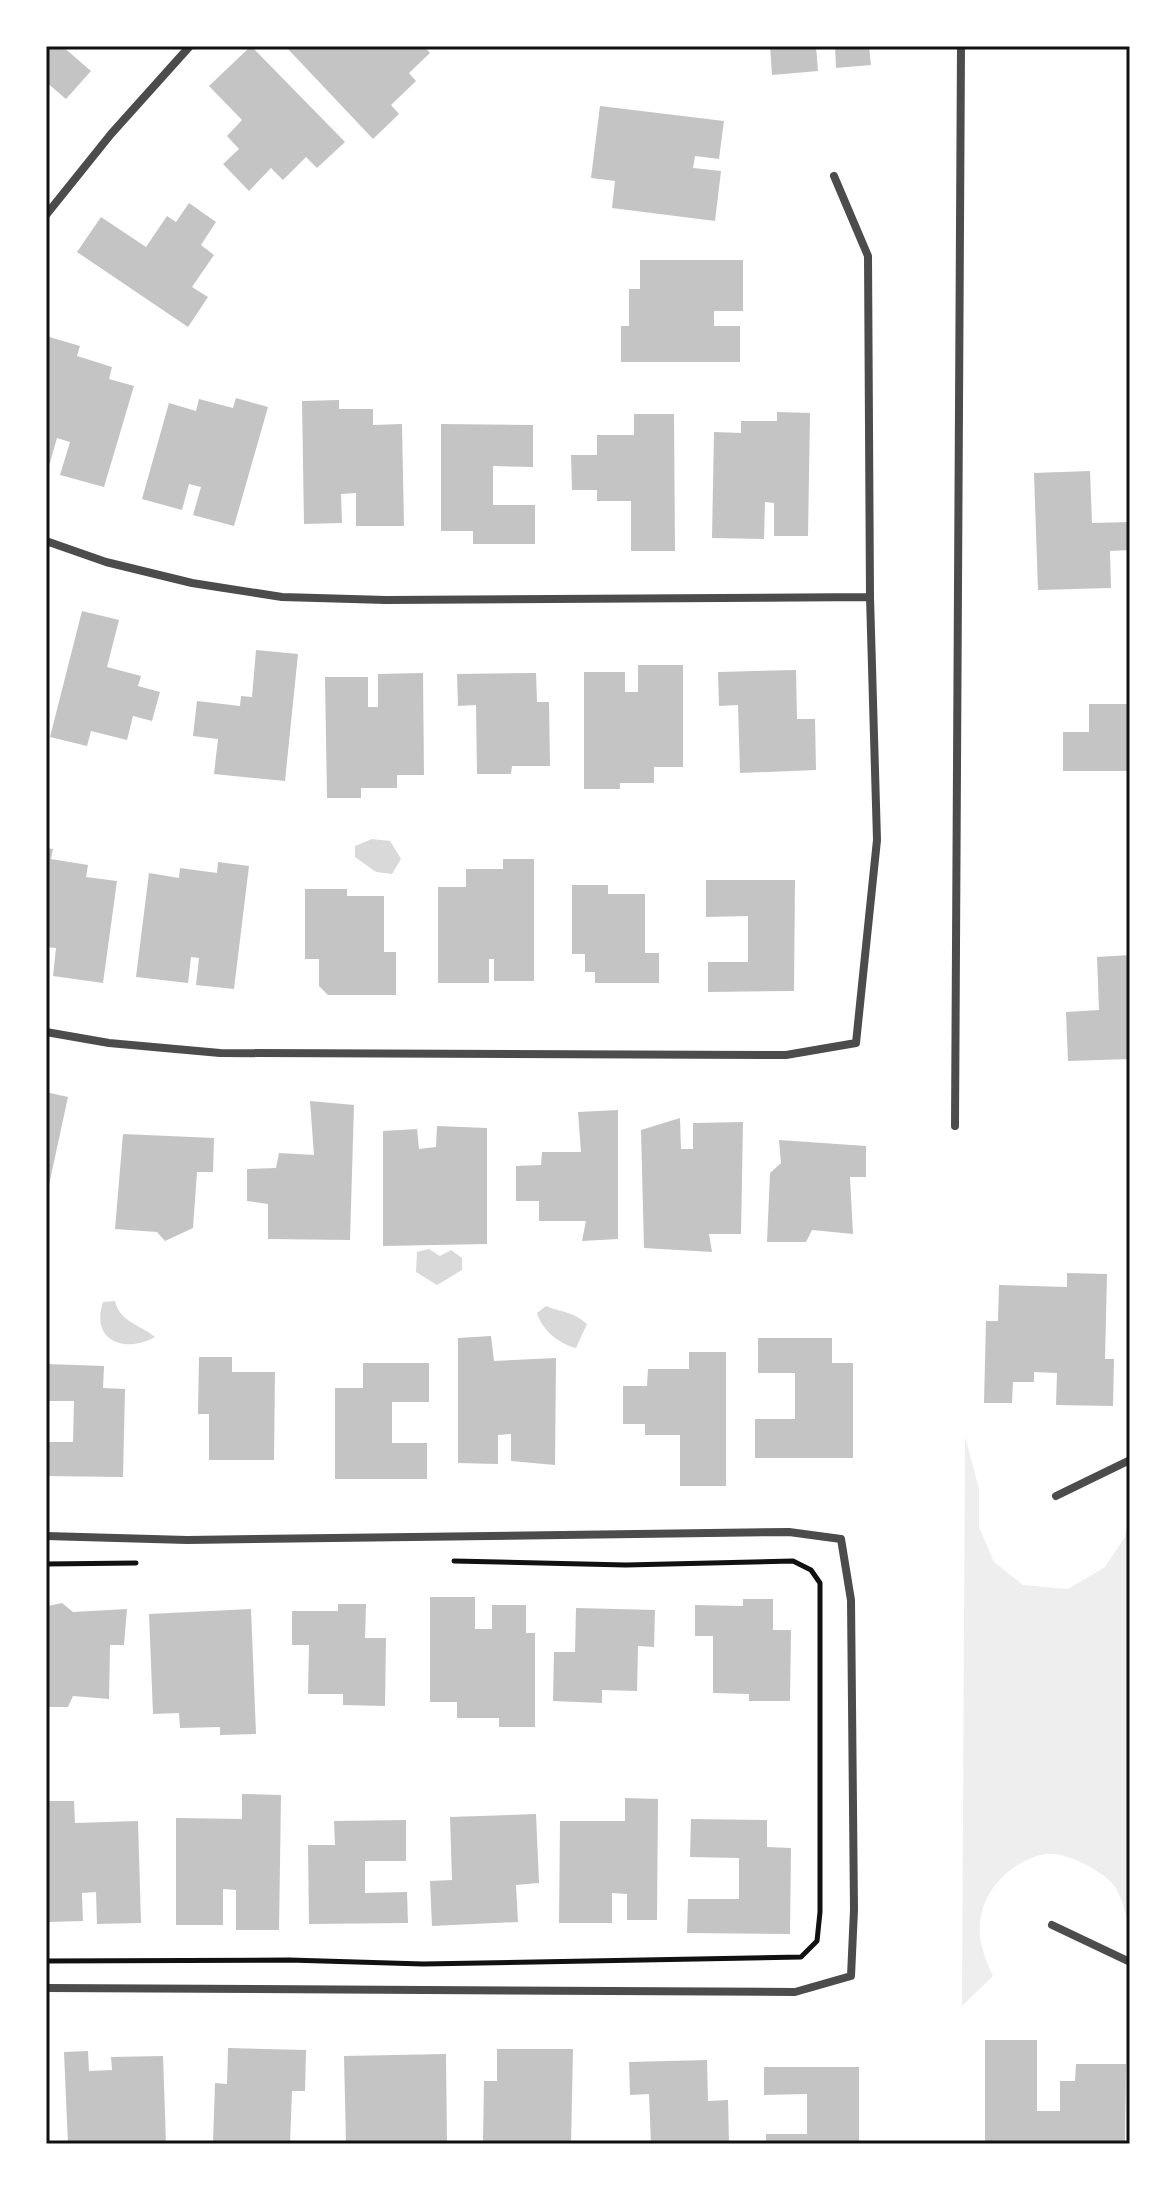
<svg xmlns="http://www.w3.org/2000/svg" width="1176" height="2190" viewBox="0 0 1176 2190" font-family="'Alegreya Sans',sans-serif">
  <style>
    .green { fill: #eee }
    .water { fill: #d9d9d9 }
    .building { fill: #c4c4c4 }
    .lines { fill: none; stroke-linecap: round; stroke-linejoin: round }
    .path { stroke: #111; stroke-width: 5 }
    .minor { stroke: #4c4c4c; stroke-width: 8 }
    .neatline { fill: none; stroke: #111; stroke-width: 3 }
  </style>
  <rect width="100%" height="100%" fill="#fff"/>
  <path class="green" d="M965,1437L979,1489V1527L994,1562L1023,1585L1068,1589L1105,1567L1125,1537L1130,1510V1929C1126,1915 1122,1895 1112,1883C1099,1869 1064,1851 1045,1854C1013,1860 983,1889 980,1922C978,1942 985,1958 993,1976L962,2006Z"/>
  <path class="water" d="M372,839L390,841L401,859L392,874L376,872L355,857V846Z
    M429,1249L440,1256L451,1250L462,1258V1270L437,1285L416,1272L417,1252Z
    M115,1301C120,1322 139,1324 155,1337C125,1354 90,1341 103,1302Z
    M546,1306C563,1313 572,1311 587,1324L576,1348C559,1344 542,1330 537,1313Z"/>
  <path class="building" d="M46,46H62L91,71L66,99L46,82Z
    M251,46L345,142L317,168L306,157L283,180L271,168L249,191L223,164L239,149L227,136L242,120L209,86Z
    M289,46H424L430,53L409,73L416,81L391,105L399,114L373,139L287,48Z
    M770,46H816L818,71L772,75Z
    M835,46H869L871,65L836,68Z
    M600,106L724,121L719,159L695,156L693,168L721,171L715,221L612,208L615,181L591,178Z
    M189,203L216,222L201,245L214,255L192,287L208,297L188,327L77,252L101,217L146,247L167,216L176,222Z
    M640,260H743V311H714V326H740V362H621V326H629V289H640Z
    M46,336L80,346L77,356L112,367L109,379L134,386L104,487L60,475L70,442L57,438L49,466H46Z
    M236,398L268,407L234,526L193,515L201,487L189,484L182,510L142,499L169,403L196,411L199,399L233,408Z
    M339,400V409H373V425L402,424L404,526H356V493L341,494L342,523L304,524L302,401Z
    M777,412L810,413L808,536H774V503L765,502L764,539L712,538L714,432L741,433V421H777Z
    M634,414H674L675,551H631V501H597V490H572L571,455H597V435H634Z
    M441,424L533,425V467L493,466V505H535V544H473V531H441Z
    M1090,471L1092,523L1130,522V550L1110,551L1111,588L1038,590L1034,473Z
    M82,611L119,620L107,667L141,676L138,686L160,692L152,721L133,716L127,740L91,731L87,746L50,737Z
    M256,650L298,654L285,781L214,774L218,739L193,736L197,701L240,706L241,696L252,697Z
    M638,665H683V767H654V783H620V789H584V672H625V692H638Z
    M796,670L797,719H815L816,770L740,773L738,705L719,706L718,672Z
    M423,673L424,775H397V788H361V798H327L325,677H368V707H378V674Z
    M536,673L537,702H549L550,766H512L511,774H477L476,705L458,706L457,674Z
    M1089,704H1130V771H1063V732H1089Z
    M46,848L53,849L51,859L88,865L86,877L117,881L103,983L53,976L56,948L46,947Z
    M503,859H534V981H494V959H489V983H438V887H466V869H503Z
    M218,862L249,866L234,989L196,985L199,958L191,957L188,983L136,977L149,873L179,878L180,868L217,873Z
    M706,880H795L794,991L708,992V962H748V916L706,917Z
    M572,885H608V894H645V953H659V983H595V972H585V954H572Z
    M305,889H347V896H384V952H396V995H328L319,986V959H305Z
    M1130,955V1059L1068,1061L1066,1012L1099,1010L1097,957Z
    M46,1092L68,1097L47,1194H46Z
    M310,1101L354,1105L350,1240L268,1239V1204L247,1201V1169L276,1168L279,1153L314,1155Z
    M618,1110V1239L582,1241L586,1221H539V1201H516V1166L541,1165L542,1152H581L578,1112Z
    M680,1118L681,1149H693V1123L743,1122L741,1234H709L712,1252L644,1248L641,1130Z
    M437,1126L487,1128V1244L383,1246V1131L417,1129L419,1149L436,1147Z
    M123,1134L214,1138L213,1172H197L193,1228L165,1241L157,1232L115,1229Z
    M779,1140L866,1146V1177H850L853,1234L812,1230L806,1242H767L770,1173L781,1163Z
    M1067,1273L1107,1274L1105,1359H1114L1113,1406L1056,1405L1057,1373L1034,1372V1382H1013L1012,1403H984L986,1321H998L999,1285L1067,1287Z
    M491,1336L494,1361L556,1358L555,1465L511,1461V1434L498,1435V1464L458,1463V1338Z
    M758,1338H832V1363H853V1458H755V1419H795V1373H758Z
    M689,1352H726V1486H680V1435H645V1424H623V1386H647L648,1369H689Z
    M199,1357H232V1372H275L274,1460H209V1414H198Z
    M363,1363H429V1402H392V1443H427V1479H335V1388H363Z
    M46,1364L104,1366L103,1388L125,1389L123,1477L46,1476V1442H73L74,1401H46Z
    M430,1597H475V1629H492V1605H526V1633H535V1727H499V1718H457V1702H430Z
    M743,1599H773V1630H791L790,1701H749V1694L713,1693V1636H695V1605L743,1606Z
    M62,1603L73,1612L127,1609L124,1645H110L109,1699L73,1696L68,1707H46L48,1606Z
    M338,1604H366L365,1638H386L385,1706L343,1705V1694H308L309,1645H292V1611H338Z
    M576,1608L655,1610L654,1647L638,1646L637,1691L602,1690V1703L553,1701L554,1652H575Z
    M251,1609L256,1734L220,1735V1727L180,1728L179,1713L153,1714L149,1614Z
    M242,1794L281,1795L279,1930H236V1890L223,1889V1925H176V1818L242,1819Z
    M625,1798L658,1799L657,1920H627V1894L612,1893V1923H559L560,1821H625Z
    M46,1801H74L75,1823L138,1821L141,1923L97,1924L96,1892L82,1893L83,1921L47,1922Z
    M536,1814L539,1883L516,1885L518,1922L432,1926L430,1881L452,1880L450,1817Z
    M691,1819L767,1820V1847L791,1848L790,1934L687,1933L688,1899H739V1858L690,1857Z
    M406,1820V1861H365V1893L407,1892L408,1923L309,1924L308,1845H335L334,1821Z
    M985,2040H1037V2111H1060V2081H1075L1076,2064H1126L1125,2144H985Z
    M228,2048L306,2050L305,2091H292L290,2144H213L215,2083L227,2084Z
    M497,2049H573L571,2144H483L484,2081H497Z
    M88,2051L89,2071L112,2070L111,2057L163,2056L166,2144H68L64,2052Z
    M446,2054L447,2144H346L344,2056Z
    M707,2060L708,2101L728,2100L729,2144H651L649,2094L630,2095L629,2062Z
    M764,2067H859V2144H766V2134H807V2094L764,2095Z"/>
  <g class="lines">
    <path class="path" d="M46,1564L136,1563
      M46,1961L289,1960L423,1964L801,1957L817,1941L820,1912V1583L811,1570L793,1561L626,1565L454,1561"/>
    <path class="minor" d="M46,215L111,134L190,46
      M46,541L106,562L192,583L282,597L386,600L870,597
      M46,1032L109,1043L220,1053L786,1055L856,1043L877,840L870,597L868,256L834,176
      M955,1126L961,46
      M1056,1496L1130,1460
      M46,1536L187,1540L789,1532L841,1539L851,1600L854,1910L851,1976L795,1992L46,1988
      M1052,1925L1130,1962"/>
  </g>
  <rect width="1176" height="2190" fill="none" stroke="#ffffff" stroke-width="96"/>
  <rect x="48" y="48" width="1080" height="2094" class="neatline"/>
</svg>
